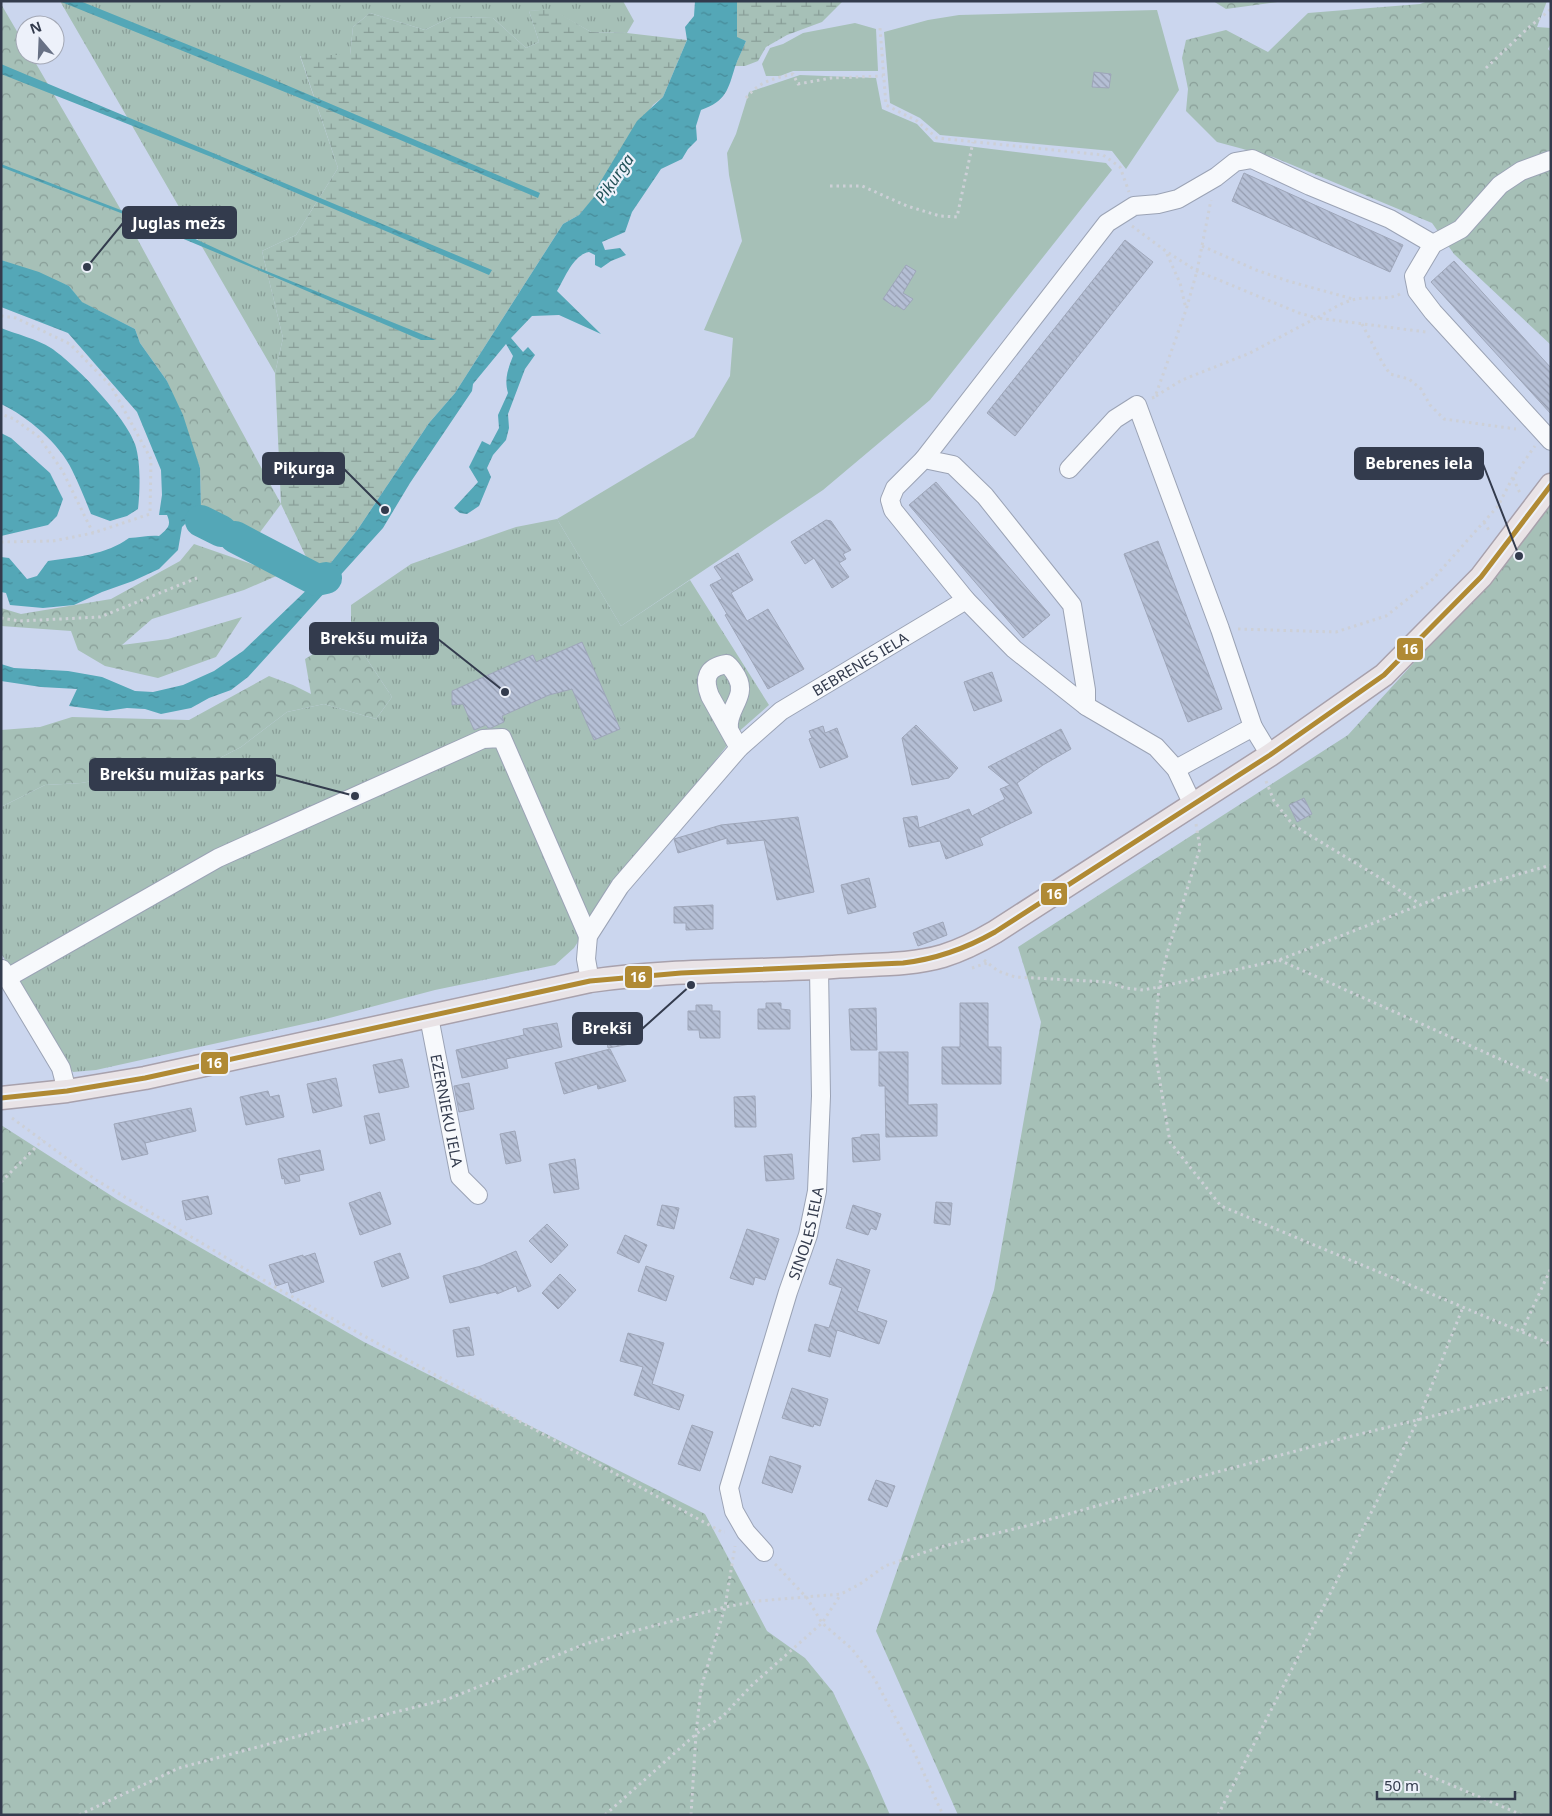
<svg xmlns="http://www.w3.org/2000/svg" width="1552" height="1816" viewBox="0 0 1552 1816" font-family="'Noto Sans',sans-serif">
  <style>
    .grass { fill: url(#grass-tufts) }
    .forest { fill: url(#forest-crowns) }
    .wetland { fill: url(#wetland-marsh) }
    .garden { fill: #a6c0b7 }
    .water { fill: url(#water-ripples) }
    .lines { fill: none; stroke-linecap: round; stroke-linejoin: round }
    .river { stroke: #54a7b7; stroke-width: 32 }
    .building { fill: url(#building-back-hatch); stroke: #9ea6b9 }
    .minor-casing { stroke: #9ba3b5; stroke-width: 20 }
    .major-casing { stroke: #a8a1ac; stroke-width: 25 }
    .path { stroke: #cdd0d7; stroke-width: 3; stroke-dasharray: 2.5 4; stroke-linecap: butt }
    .minor { stroke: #f7f9fc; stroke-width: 18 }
    .major { stroke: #e9e3e6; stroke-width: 22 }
    .bus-1-casing { stroke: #edf1fa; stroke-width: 9 }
    .bus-1 { stroke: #b08a34; stroke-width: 5 }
    .labels { text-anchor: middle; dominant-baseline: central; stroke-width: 4.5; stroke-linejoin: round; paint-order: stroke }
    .street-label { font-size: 15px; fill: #333b4d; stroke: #edf1fa }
    .water-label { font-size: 16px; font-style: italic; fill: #245258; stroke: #edf1fa }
    .leader { fill: none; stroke: #333b4d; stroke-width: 2 }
    .callout-dot { fill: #333b4d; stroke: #edf1fa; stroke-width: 2 }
    .callout { fill: #333b4d; stroke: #333b4d; stroke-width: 2 }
    .callout-label { font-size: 16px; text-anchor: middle; font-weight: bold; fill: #fff }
    .line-badge { stroke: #edf1fa; stroke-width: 2 }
    .badge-label { font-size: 14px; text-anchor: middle; font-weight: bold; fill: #fff }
  </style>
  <defs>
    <pattern id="grass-tufts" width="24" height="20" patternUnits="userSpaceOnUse" patternTransform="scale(1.25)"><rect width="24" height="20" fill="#a6c0b7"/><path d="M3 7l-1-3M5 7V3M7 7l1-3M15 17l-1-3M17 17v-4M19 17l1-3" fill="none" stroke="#889d97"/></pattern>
    <pattern id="forest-crowns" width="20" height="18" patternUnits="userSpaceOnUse" patternTransform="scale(1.25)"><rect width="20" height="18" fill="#a6c0b7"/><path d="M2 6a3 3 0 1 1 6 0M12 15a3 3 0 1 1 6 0" fill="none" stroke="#889d97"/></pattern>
    <pattern id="wetland-marsh" width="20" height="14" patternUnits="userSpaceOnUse" patternTransform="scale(1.25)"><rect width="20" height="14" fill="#a6c0b7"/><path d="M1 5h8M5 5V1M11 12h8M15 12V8" fill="none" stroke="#889d97"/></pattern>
    <pattern id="water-ripples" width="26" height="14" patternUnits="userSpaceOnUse" patternTransform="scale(1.25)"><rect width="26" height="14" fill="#54a7b7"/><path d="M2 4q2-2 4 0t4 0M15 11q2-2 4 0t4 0" fill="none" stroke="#468997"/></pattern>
    <pattern id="building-back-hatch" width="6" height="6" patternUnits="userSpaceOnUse" patternTransform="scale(1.25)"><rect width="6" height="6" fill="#b5bfd5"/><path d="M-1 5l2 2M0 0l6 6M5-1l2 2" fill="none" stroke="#949caf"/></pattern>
  </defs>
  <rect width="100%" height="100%" fill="#cbd6ee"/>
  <path class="grass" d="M60,1H623L634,21L627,33L591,32L552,10L529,11L539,42L526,48L493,18L451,17L425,30L370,13L353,27L350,55L300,56L338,168L296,235L262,251L283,338L275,373Z
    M557,519L621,626L690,580L769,705L736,734L597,912L574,948L555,965L435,990L322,1020L96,1070L73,1072L65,1062L1,953V807L45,785L81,783L168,768L189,774L241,747L287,712L324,704L376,719L392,697L351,635V605L411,564L516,527Z"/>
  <path class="forest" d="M1213,1H1285L1226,9Z
    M1428,1H1547L1537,27L1551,28V43L1548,49L1551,52V345L1454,254L1432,223L1273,157L1217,142L1186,111L1188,89L1182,58L1186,40L1226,30L1268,52L1308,13L1420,4Z
    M1,4L25,45V55H31L132,229L281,504L255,539L209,528L201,508L200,468L167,381L140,343L135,329L81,302L69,286L1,260Z
    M1551,501V1815H958L876,1631L994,1290L1041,1022L1018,947L1348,735L1510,557Z
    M194,544L281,574L244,590L152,619L122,645L168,639L242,617L216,657L158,678L105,666L78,650L71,631L1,626V608L21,614L111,599L180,561Z
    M351,635L392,697L376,719L324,704L287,712L241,747L189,774L168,768L81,783L45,785L1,807V730L40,727L72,717L189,720L269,676L293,685L311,694L305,659L334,641Z
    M1,1125L118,1200L364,1342L705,1514L767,1631L805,1658L833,1692L869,1767L890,1815H1Z"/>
  <path class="wetland" d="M737,1H843L822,22L787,35L766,47L758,61L745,66H735L746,41L737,38Z
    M552,9L591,32L627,33L687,40L663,97L653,105L596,189L600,191L579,215L563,224L455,393L429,423L358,529L317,580L281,504L275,373L283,338L262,251L296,235L338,168L300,55H350L353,27L370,13L425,30L451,17L493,18L526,48L539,42L529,11Z"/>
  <path class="garden" d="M1157,10L1179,90L1126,169L1112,151L940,135L920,118L890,103L884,32L928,20L959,15Z
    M855,23L876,29L878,71H793L780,76H766L762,64L770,48L783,44L803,33Z
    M800,75L876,78L882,109L917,124L934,142L1106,163L1112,170L930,400L823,490L621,626L557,519L694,437L730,376L733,338L704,330L742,241L729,175L727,153L736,134L749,92Z"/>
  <path class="water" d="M59,1H80L265,76L540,193L538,198L322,107Z
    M695,1H737V37L746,41C743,49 738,58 735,67C728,90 726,101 701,110L696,126L697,140L688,149L682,159L661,169L632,212L625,232L602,242L605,250L620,248L626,255L611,261L601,268L595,265V255L589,252C573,255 565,278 557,291L601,334L559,315L532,316L511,338L523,352L528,347L535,355L525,369L508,414L509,428L506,440L493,455L487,468L491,477L479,506L467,514L460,513L454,508L478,482L469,467L482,441L490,445L499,428L498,415L508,393C504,379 508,369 513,356L506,344L473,384L472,391L410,483L383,528L248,677L231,690L209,698L191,708L161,714L145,709L127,708L107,711L69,706L77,689L41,687L1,681V664L14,668L68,671L102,677L135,691L153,692L183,685L214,671L243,651L317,580L358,529L429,423L455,393L563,224L579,215L599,191L596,189L637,121L663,97L687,40L685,27L694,16Z
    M1,64L492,270L489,275L219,160L1,74Z
    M1,164L191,237L254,266L436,340H421L251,267L126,215L1,167Z
    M1,260L39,272L69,286L82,302L135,329L140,343L167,381L183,415L200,468L201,508L205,516L201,521L195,525L188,521L182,527L178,550L159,569L133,581L102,592L74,605L43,608L10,605L6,593L1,592V557L9,558L27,579L37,576L48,561C76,557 106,555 129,538C140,538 148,535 159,536C167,529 172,526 167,515H159L162,495L161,470L137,412L68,333L1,307Z
    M1,328C16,334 37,339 51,348C75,364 126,417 135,444C141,462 140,491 138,509L127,516L110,521L91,514C85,499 79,484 72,470C60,444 27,416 1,404Z
    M1,433L11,438L50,473L63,499L57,516L48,525L1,536Z"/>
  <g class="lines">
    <path class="river" d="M201,521L221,531
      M235,537L317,580L326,578"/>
  </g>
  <path class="building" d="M1094,72L1111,74L1109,88L1092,87Z
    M1244,173L1403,245L1390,272L1232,201Z
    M1125,240L1153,262L1015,436L987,413Z
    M1454,261L1551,368V414L1431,282Z
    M906,265L916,271L903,293L913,299L904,310L896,305L895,307L883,299Z
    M936,482L1050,615L1023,638L909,505Z
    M826,520L831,521L851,550L843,554L846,559L839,563L849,577L832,588L814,558L805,564L791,542Z
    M1158,541L1222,709L1188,722L1124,554Z
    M738,553L753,580L731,593L747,621L768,609L804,669L768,689L725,615L727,614L710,585L722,579L714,567Z
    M582,642L620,729L594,740L572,689L549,695L502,716L504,722L491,728H488L486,725L474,730L463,704L452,705V691L533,655L536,662Z
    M992,672L1002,701L974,711L964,682Z
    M916,725L958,768L949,778L912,785L902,738Z
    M823,726L825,733L837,728L848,757L820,768L809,739L812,738L809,731Z
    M1061,729L1071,749L1043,765L1017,783L1032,813L980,838L983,845L946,859L940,841L909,847L903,818L917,816L919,828L969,809L972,816L1005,799L1000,789L1010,785L988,767Z
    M1304,798L1312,814L1297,822L1289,805Z
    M798,817L814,892L777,900L764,840L727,844V838L678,853L674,839L721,825Z
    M869,878L876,907L848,914L841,885Z
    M713,905V929L686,930V923H674V907Z
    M943,922L947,935L918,946L913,933Z
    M766,1003H781V1009L790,1010V1029H758V1009H766Z
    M960,1003H988V1047H1001V1084H942V1047H960Z
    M696,1005H712V1011H720V1038H700L699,1030H688V1011H696Z
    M876,1008L877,1050H851L849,1009Z
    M632,1016L636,1043L608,1048L604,1021Z
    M557,1023L562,1047L506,1059L508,1068L462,1078L456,1050L524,1035L523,1029Z
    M610,1049L626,1081L598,1089L597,1084L564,1094L555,1063Z
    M879,1052H908V1105L937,1104V1136L886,1137L885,1086H879Z
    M402,1059L409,1087L379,1093L373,1065Z
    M336,1078L342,1106L313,1113L307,1084Z
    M469,1083L474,1109L459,1112L454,1086Z
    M268,1091L270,1097L279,1095L284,1117L246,1125L240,1097Z
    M755,1096L756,1127H735L734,1097Z
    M191,1108L196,1131L145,1143L148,1154L122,1160L114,1124Z
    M379,1113L385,1140L370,1144L364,1116Z
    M515,1131L521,1161L506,1164L500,1134Z
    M879,1134L880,1160L853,1162L852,1138L861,1137V1135Z
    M320,1150L324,1170L299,1175L300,1181L285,1184L284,1178L282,1179L278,1159Z
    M792,1154L794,1179L766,1181L764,1156Z
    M575,1159L579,1189L554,1193L549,1164Z
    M380,1192L391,1224L360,1235L349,1203Z
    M208,1196L212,1214L186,1220L182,1201Z
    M936,1202L952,1203L950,1225L934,1223Z
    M662,1205L679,1208L674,1229L657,1225Z
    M853,1205L881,1214L876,1230L871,1228L868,1235L846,1228Z
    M547,1224L568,1245L551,1263L529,1241Z
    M747,1229L779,1239L765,1280L755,1277L753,1285L730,1278Z
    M625,1235L647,1245L639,1263L617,1253Z
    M516,1251L531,1286L518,1292L516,1286L497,1294L496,1292L450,1303L443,1276L481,1266Z
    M315,1253L324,1282L291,1293L288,1282L276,1286L269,1265L303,1255V1257Z
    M400,1253L409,1278L382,1287L374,1262Z
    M837,1259L870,1270L857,1311L887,1321L879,1344L837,1330L830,1357L808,1351L815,1324L829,1328L842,1288L829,1284Z
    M646,1266L674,1276L666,1301L638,1291Z
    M560,1274L576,1290L558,1309L542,1293Z
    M469,1327L474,1355L457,1357L453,1330Z
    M628,1333L664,1343L652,1384L684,1395L679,1410L634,1395L643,1367L620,1361Z
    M792,1388L828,1399L820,1426L814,1424L813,1427L782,1418Z
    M692,1425L713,1432L700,1471L678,1464Z
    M770,1456L801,1466L792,1493L762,1483Z
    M876,1480L895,1486L887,1507L868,1500Z"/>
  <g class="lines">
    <g class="minor-casing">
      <g id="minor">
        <path d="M1551,160L1521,171L1500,185L1461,229L1433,244L1414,276L1417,291L1433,312L1551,441"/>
        <path d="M924,459L1107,223L1134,206L1158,204L1178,199L1216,177L1235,162L1252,159L1310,186L1390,219L1433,244"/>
        <path d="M1069,469L1115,419L1137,405L1220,629L1253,727"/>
        <path d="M966,600L893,510L890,500L895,488L924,459L953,465L985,496L1072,605L1086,690V706"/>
        <path d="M729,729C726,709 748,697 737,677C734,672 732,668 727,664C707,667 703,678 710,696L739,748"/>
        <path d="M1176,769L1253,727L1270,755"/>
        <path d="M2,969L61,1068L67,1091"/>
        <path d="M7,978L218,858L483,739L502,738L588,936"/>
        <path id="s1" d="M590,981L586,959L588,936L620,886L739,748L781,711L966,600L1014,649L1086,706L1156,747L1176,769L1193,805"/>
        <path id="s2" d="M429,1017L460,1177L478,1195"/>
        <path id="s3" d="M764,1552L746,1532L734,1511L729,1488L788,1292L808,1235L817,1191L821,1096L819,968"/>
      </g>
    </g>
    <g class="major-casing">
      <path id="major" d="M1,1098L67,1091L145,1078L590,981C671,969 752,972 833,967C869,964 909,966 943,956C962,950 978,942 995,932L1270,755L1384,675L1481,577L1551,485"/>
    </g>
    <path class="path" d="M880,28L886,105L917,121L937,138L1103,155L1120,167L1129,192
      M1486,68L1527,29L1551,9
      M746,98C760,81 772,79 793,74L798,84L831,78L883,76
      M830,186H862L907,206L940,216L957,217L973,142
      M1132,226L1167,252L1197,271L1299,313L1317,318
      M1202,246L1256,270L1288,281L1353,299
      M1167,254L1180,283L1186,309
      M1400,294C1387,301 1371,296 1357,299C1343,301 1329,311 1317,318L1426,332
      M1,316L16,318L70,344L111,386L151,459L150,514L93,533L62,470L39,437L14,419L1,414
      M1362,324L1382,362L1390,374L1409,379L1421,389L1430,405L1444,419L1516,429
      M1156,396L1182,380L1250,353L1316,318
      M1152,398L1155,397L1186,310L1197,271L1211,200
      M1513,478L1520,493
      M1484,522L1490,532
      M1,542L53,541L93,533
      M1,618L20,621L100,617L197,578
      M1238,629L1336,632L1386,616L1433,579L1498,506L1513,477L1535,446
      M1266,781L1274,801L1293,825L1390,884L1420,904
      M1196,824L1200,848L1168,950L1159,987L1154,1046L1170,1142L1221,1206L1551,1344
      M984,960L998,971L1015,977L1108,982L1125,988L1143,990L1159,987L1279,960L1443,896L1551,865
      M1279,960L1551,1082
      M972,968L987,963
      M12,1118L96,1180L282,1291L722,1532H725
      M1,1182L43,1140
      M1522,1331L1551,1268
      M775,1564L807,1598L822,1623L852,1649L874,1678L914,1752L943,1815
      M1418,1771L1522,1815
      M79,1815L179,1768L299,1736L448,1699L585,1644L725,1607L758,1601L841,1594L860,1584L885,1566L940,1547L1034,1524L1176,1483L1352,1436L1551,1387
      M605,1815L696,1734L723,1716L751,1686L822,1623L841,1594
      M691,1815L696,1734L701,1688L725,1607L735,1546
      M1218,1815L1418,1420L1463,1307"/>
    <use href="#minor" class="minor"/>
    <use href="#major" class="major"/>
    <g class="bus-1-casing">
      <path id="bus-1" d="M1,1098L67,1091L145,1078L590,981L681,973L903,963C937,959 965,949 995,932L1270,755L1384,675L1481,577L1551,485"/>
    </g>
    <use href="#bus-1" class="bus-1"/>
  </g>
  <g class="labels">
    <g class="street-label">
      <text stroke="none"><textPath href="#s1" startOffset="435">BEBRENES IELA</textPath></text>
      <text stroke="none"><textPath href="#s2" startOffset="95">EZERNIEKU IELA</textPath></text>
      <text stroke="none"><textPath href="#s3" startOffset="341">SINOLES IELA</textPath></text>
    </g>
    <g class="water-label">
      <text transform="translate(614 178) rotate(-55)">Piķurga</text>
    </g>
  </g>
  <path class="leader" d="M87 267L123 223M1519 556L1483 464M385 510L344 469M505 692L438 639M355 796L275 775M691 985L642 1029"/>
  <g class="callout-dot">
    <circle cx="87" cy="267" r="5"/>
    <circle cx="1519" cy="556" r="5"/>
    <circle cx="385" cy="510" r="5"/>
    <circle cx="505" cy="692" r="5"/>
    <circle cx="355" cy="796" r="5"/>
    <circle cx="691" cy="985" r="5"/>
  </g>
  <g class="callout">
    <rect x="123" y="207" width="113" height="31" rx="5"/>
    <rect x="1355" y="448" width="128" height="31" rx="5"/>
    <rect x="263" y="453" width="81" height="31" rx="5"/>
    <rect x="310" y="623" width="128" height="31" rx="5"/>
    <rect x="90" y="759" width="185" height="31" rx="5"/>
    <rect x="573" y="1013" width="69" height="31" rx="5"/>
  </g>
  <g class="callout-label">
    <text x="179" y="229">Juglas mežs</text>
    <text x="1419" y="469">Bebrenes iela</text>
    <text x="304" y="474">Piķurga</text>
    <text x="374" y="644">Brekšu muiža</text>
    <text x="182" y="780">Brekšu muižas parks</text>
    <text x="607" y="1034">Brekši</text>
  </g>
  <g class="line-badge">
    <rect x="1396" y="637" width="28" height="24" rx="5" fill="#b08a34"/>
    <rect x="1040" y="882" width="28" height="24" rx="5" fill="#b08a34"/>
    <rect x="624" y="965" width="29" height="24" rx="5" fill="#b08a34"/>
    <rect x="200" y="1051" width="29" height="24" rx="5" fill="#b08a34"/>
  </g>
  <g class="badge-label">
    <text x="1410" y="654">16</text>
    <text x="1054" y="899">16</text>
    <text x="638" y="982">16</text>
    <text x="214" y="1068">16</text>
  </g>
  <rect width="1552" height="1816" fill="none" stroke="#333b4d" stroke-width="5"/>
  <g transform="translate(40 40) rotate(341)"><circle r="24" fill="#edf1fa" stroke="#a3a8b5"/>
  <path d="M0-4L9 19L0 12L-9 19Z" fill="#687185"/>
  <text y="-8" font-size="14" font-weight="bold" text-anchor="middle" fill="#333b4d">N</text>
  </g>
  <path d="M1377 1791v8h138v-8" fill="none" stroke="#333b4d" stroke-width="2.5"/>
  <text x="1384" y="1791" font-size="15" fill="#333b4d" stroke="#edf1fa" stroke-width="4" paint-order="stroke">50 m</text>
</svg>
